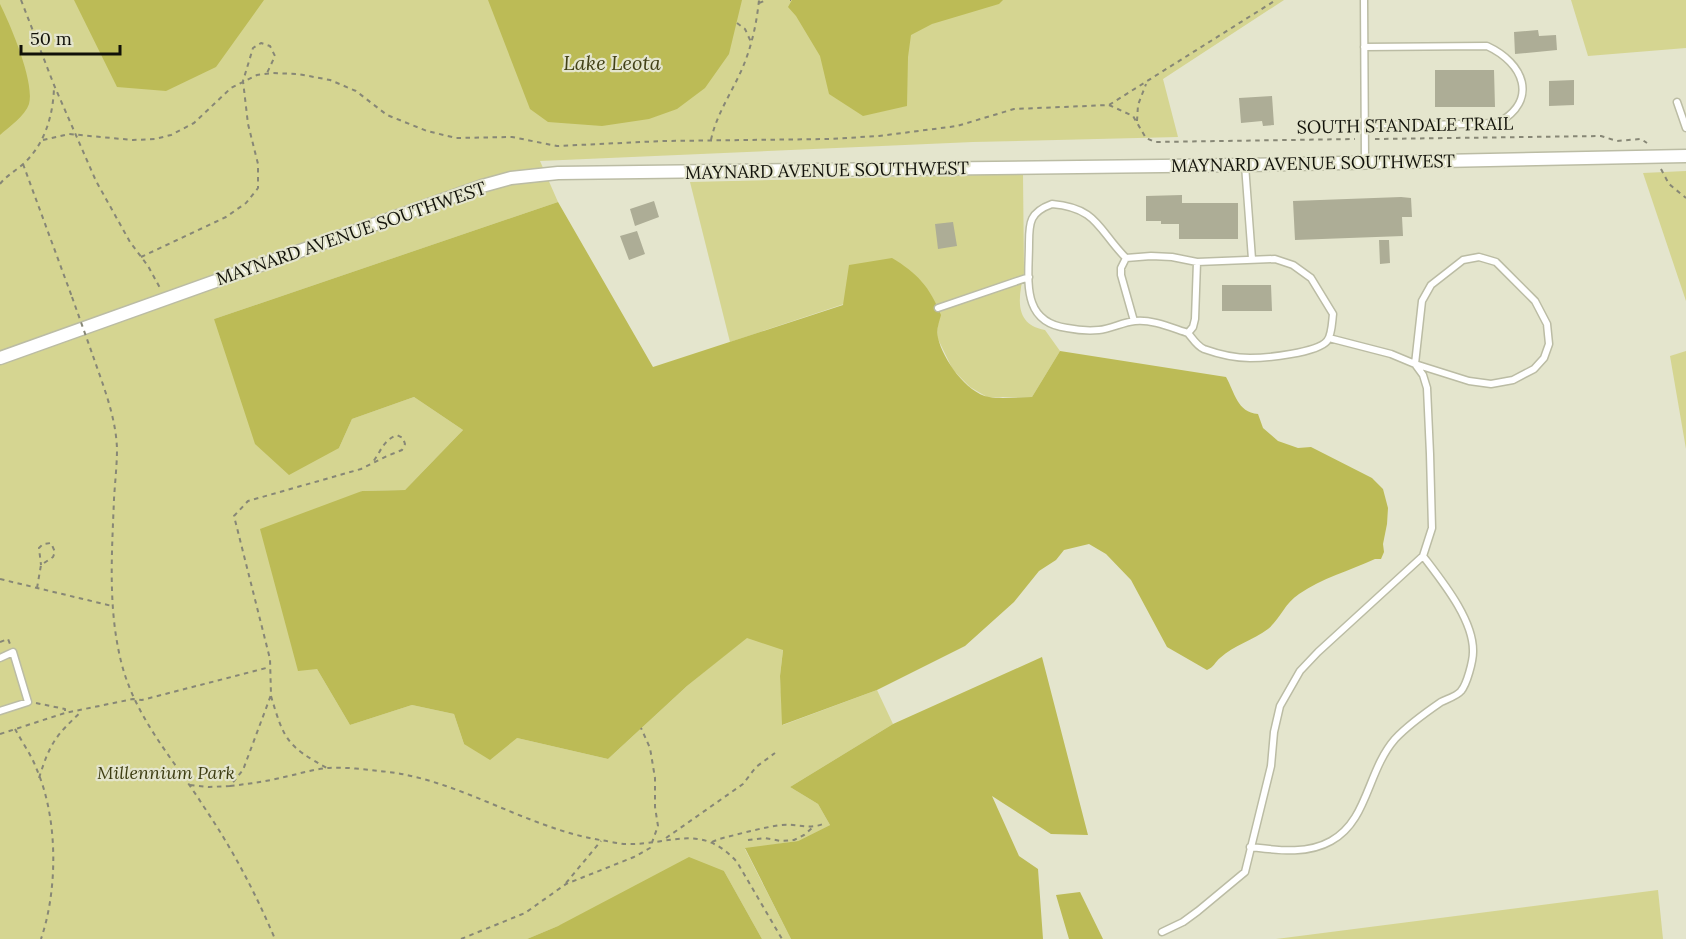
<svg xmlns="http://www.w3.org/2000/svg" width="1686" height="939" viewBox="0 0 1686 939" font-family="Lora,serif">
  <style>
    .green { fill: #d5d591 }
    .water { fill: #bcbb56 }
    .building { fill: #adad96 }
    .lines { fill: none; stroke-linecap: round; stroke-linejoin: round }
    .lane-casing { stroke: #bbbca4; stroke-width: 9 }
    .street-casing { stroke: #bbbca4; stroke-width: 15 }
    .path { stroke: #878776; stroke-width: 2; stroke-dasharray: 4.5 4.5; stroke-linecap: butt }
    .lane { stroke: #fff; stroke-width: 6 }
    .street { stroke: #fff; stroke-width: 12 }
    .path-bridge { stroke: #878776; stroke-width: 2; stroke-dasharray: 4.5 4.5; stroke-linecap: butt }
    .labels { text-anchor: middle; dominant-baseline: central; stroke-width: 4.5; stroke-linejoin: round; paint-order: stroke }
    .street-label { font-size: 18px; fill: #111109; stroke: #e4e5cd }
    .park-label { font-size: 18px; font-style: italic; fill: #3e3e13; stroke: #e4e5cd }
    .water-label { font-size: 20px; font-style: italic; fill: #424117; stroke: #e4e5cd }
  </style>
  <rect width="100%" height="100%" fill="#e4e5cd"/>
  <path class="green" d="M0,0H1284L1163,79L1178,137L973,142L540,161L558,202L214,319L339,448L352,419L414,397L463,430L405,490L361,491L317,669L350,725L412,705L454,714L464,744L517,738L608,759L687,686L747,637L783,649L780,676L783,725L877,690L893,724L790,787L818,804L830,825L798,841L745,849L791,939H762L724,871L558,926L527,939H0Z
    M1571,0H1686V48L1588,56Z
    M1686,171V301L1643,173Z
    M1023,174L1024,273C1018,298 1014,325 1045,330L1060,351L1032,397H987L970,387L953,370L937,337L938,324L844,304L730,342L690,182Z
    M1686,351V449L1670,356Z
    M1658,890L1663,939H1276Z"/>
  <path class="water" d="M74,0H264L216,67L166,91L117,87Z
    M488,0H742L729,54L705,88L677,109L649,119L602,126L548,122L530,109Z
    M792,0H1003L999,4L932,24L911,35L908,57L907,106L863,116L829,94L820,56L796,16L788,7Z
    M0,4C10,24 35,82 29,104C25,116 9,127 0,135Z
    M558,202L653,367L843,305L849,265L892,258C917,273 930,287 941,315C939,322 936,330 938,338C943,359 966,393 989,397C1002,399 1018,397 1032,397L1060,351L1226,377C1235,393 1237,412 1258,414L1263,428L1278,441L1298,448L1311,447L1372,478L1383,489L1388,508L1387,524L1383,544L1384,552L1381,559H1375C1349,571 1322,578 1299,594C1284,604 1281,618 1268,629C1254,640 1234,645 1220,658C1215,662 1214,667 1207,670L1167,647L1131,580L1106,554L1089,544L1064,550L1056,560L1039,571L1014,602L965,646L877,690L782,725L780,676L783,650L747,638L687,686L608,759L517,738L490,760L464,744L454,714L412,705L350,725L317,669L298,671L260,529L362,491L405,490L463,430L414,397L352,419L339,448L289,475L255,444L214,319Z
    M1042,657L1088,835L1051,834L992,796L1019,856L1038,869L1043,939H791L745,848L798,841L830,825L818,804L790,787L893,724Z
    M689,857L724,871L762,939H527L558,926Z
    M1080,892L1103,939H1069L1056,895Z"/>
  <path class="building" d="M1538,30L1539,36L1556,35L1557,50L1515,54L1514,32Z
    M1435,70H1494L1495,107H1435Z
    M1574,80V105L1549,106V81Z
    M1272,96L1274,125L1263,126L1262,121L1241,123L1239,98Z
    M1182,195V203H1238V239H1179V224H1161V221H1146V196Z
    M1401,197L1411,198L1412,217H1402L1403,236L1295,240L1293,201Z
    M654,201L659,217L635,226L630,209Z
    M953,222L957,246L938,249L935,224Z
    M637,231L645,254L629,260L620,236Z
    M1379,240H1389L1390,263L1380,264Z
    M1222,285H1271L1272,311H1222Z"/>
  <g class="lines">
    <g class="lane-casing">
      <path id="lane" d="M1364,0L1365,162
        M1364,47L1487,46C1524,63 1539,100 1498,123L1427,125L1365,124
        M1677,102L1686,128
        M1245,165L1252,259
        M1052,204C1098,208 1098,230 1126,258L1151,256L1172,257L1197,262L1275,259L1293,265L1311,278L1333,314C1332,322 1332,335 1327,341C1317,353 1266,358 1250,358C1236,358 1218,354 1204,349C1197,346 1193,339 1188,333C1172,328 1152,319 1135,321C1123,322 1111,329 1099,330C1089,331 1077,330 1067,328C1020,322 1029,279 1029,243C1029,222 1030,212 1052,204Z
        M1126,258L1121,268V275L1134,321
        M938,308L1029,277
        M1188,333L1193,327L1195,319L1197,262
        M0,658L13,652L28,702L0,711
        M1250,847C1277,850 1306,855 1331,841C1368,821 1367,771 1395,739C1408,725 1425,713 1441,702C1447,699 1457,696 1461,691C1467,684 1473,661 1473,652C1474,620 1442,581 1423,556
        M1162,932L1183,922L1198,911L1245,872L1271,766L1274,732L1280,706L1300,671L1318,652L1423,556L1432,528L1430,454L1427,388L1423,375L1415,364L1422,301L1431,285L1463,260L1479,257L1496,262L1535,301L1547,324L1549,344L1544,358L1534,369L1513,380L1491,384L1469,381L1415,364L1391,354L1329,338"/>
    </g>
    <g class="street-casing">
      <path id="street" d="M0,358L482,186L511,178L558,173L1245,165L1686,156"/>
    </g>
    <path class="path" d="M21,0L54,85L96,181L130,242L148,266L160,288
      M790,0H791
      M759,3L767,0
      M737,23L745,29L751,42
      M1109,105L1133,116L1146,138L1155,142L1355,139
      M1137,121L1138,105L1146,84
      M1375,139L1601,136L1617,141L1641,139L1647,143
      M43,140L69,134L133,140L155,139L171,135L194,123L231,88L257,75L272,73L298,74L330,80L356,91L387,115L427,131L456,138L512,137L557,146L663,141L829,139L879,136L957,126L1014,109L1109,105L1276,0
      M711,140C717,111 736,87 746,59C753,40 757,20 759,0
      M23,164L72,297
      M1661,169L1669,184L1686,198
      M0,184C6,176 14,172 22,165C44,146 53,117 54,88
      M141,257L226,217L246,203L258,188V164L248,124L243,81L253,48L261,43L270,46L275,56L267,73
      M93,356C103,385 116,417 117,449C117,465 115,482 114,499C112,551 108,605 120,657C133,716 173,758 204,807C233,850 255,892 275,939
      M0,579L112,606
      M37,588L41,565L53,557L55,552L51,543L43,544L39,548L41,565
      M0,642L8,639L10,644
      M271,696C284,740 287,746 327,768
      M36,703L65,709V713
      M15,729C22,742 32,756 37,770C58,819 58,889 41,939
      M0,734L65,713L133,699L142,700L270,667
      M39,778C50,743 56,735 82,711
      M190,785L209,787L230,786L243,770L271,695L270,659L234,516L248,501L361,469L387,456L402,450L405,444L403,438L397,435C383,440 381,452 372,463
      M230,786C247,784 263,782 280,778C295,775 313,769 329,768C345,767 363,769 379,771C456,777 523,827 600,840C608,841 618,844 627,844C671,845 701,822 737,862L782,939
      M666,838L743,784L756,767L775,753
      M748,840L765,838L781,841L794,840L804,835L812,828
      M712,842L719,839C739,834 760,828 781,825C797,823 807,830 823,824
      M566,883L601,841
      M461,939L525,913L566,884L634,857L650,848L658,826L655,807V778L650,748L641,728"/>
    <use href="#lane" class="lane"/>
    <use href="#street" class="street"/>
    <path class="path-bridge" d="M72,297L93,356"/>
  </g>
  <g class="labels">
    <g class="street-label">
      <text transform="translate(1405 125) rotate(-1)">SOUTH STANDALE TRAIL</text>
      <text transform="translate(1313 163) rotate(-1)">MAYNARD AVENUE SOUTHWEST</text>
      <text transform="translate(827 170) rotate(-1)">MAYNARD AVENUE SOUTHWEST</text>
      <text transform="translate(351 233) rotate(-19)">MAYNARD AVENUE SOUTHWEST</text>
    </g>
    <g class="park-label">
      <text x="166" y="772">Millennium Park</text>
    </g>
    <g class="water-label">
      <text x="612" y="62">Lake Leota</text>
    </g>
  </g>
  <path d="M21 45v9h99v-9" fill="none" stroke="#111109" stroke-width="3"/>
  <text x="30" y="45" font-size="18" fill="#111109" stroke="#e4e5cd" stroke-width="4.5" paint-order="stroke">50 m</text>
</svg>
